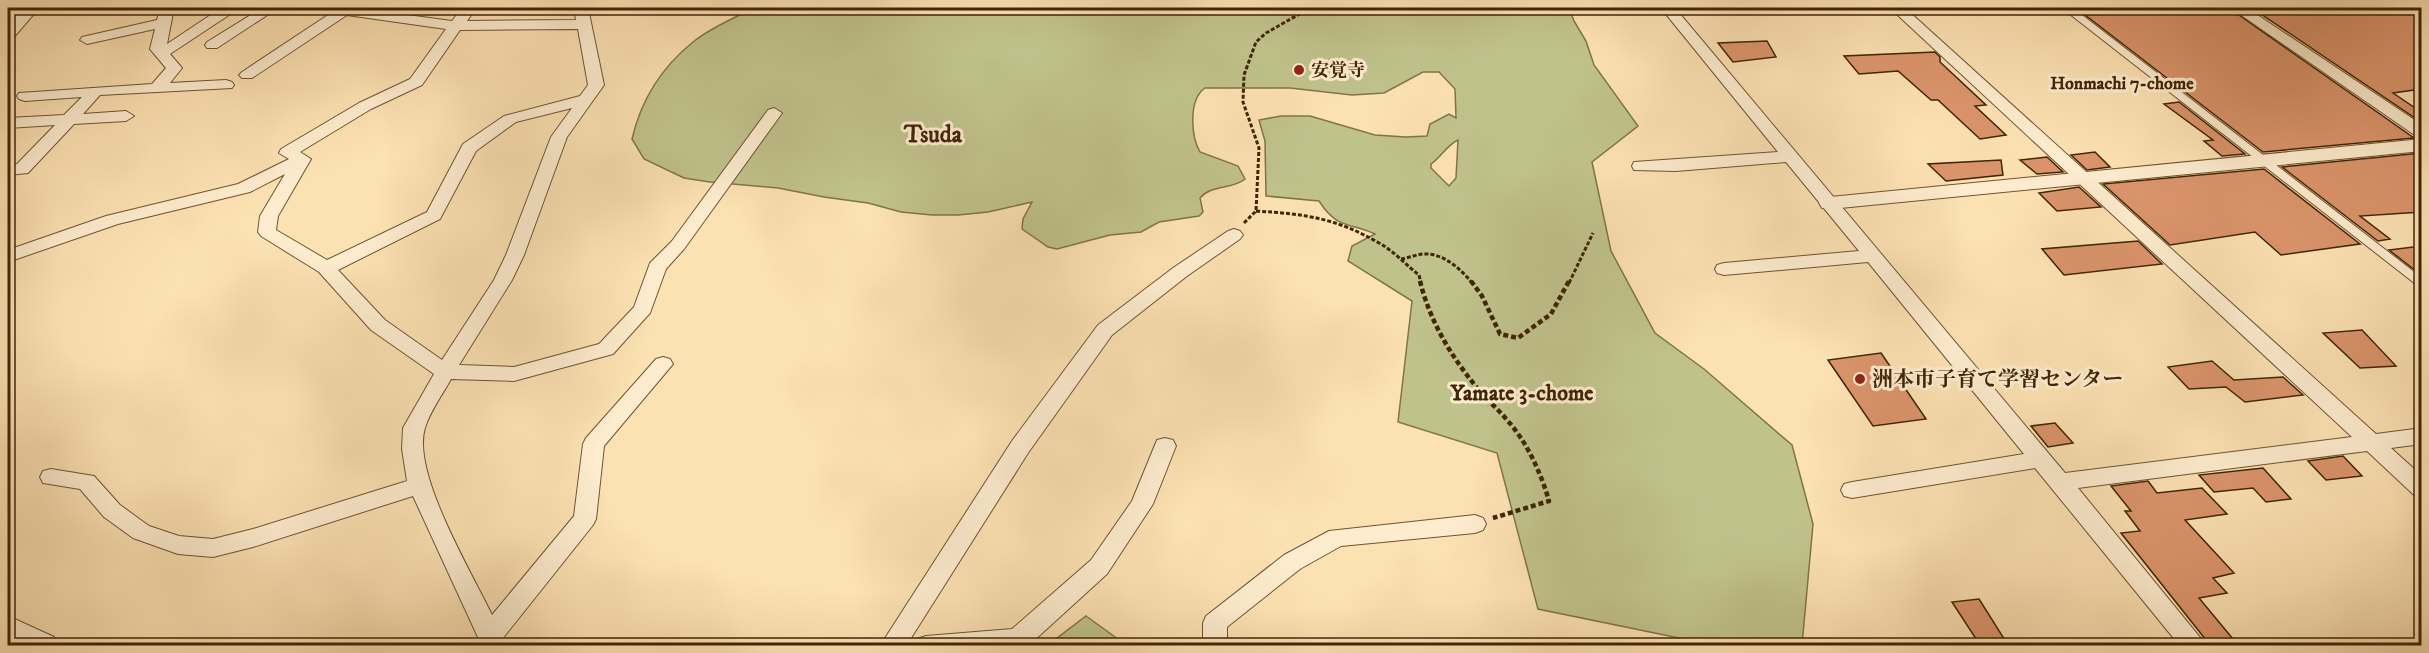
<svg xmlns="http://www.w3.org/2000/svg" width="2429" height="653" viewBox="0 0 2429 653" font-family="'IM FELL DW Pica','Noto Serif JP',serif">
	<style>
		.green { fill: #c0c28c; stroke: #807449; stroke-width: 1.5; fill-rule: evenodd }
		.building { fill: #db946b; stroke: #3f2506; stroke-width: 1.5 }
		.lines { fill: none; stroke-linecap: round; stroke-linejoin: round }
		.pedestrian-casing { stroke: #6e5431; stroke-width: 2 }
		.minor-casing { stroke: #6e5431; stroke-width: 2 }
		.tertiary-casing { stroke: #6e5431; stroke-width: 2 }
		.path-far1 { stroke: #3f2506; stroke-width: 3; stroke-dasharray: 4 2; stroke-linecap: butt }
		.path { stroke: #3f2506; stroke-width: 4.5; stroke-dasharray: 5 3; stroke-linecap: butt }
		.pedestrian { fill: #fdecce; fill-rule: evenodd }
		.minor { fill: #fdecce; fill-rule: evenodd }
		.tertiary { fill: #fdecce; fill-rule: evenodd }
		.poi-dot { fill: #8f2418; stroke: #fdecce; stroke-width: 2 }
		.labels { text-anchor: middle; stroke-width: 6; stroke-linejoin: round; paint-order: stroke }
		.far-poi-label { font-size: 18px; font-weight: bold; fill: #3f2506; stroke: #fdecce; text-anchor: start }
		.far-neighbourhood-label { font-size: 18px; font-weight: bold; fill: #3f2506; stroke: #fdecce }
		.poi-label { font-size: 21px; font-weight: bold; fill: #3f2506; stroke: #fdecce; text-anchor: start }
		.neighbourhood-label { font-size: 22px; font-weight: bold; fill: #3f2506; stroke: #fdecce }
		.quarter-label { font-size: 24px; font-weight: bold; fill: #3f2506; stroke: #fdecce }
	</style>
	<rect width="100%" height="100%" fill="#fce1b3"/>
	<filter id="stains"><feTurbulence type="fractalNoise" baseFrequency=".00333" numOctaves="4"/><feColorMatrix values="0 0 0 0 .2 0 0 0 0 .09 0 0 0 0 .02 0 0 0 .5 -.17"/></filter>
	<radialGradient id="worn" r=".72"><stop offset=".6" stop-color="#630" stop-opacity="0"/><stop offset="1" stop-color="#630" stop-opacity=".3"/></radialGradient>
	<path class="green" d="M754,8H1569L1574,21L1586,41L1594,65L1638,126L1592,162L1611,251L1655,333L1704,369L1792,445L1813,524L1802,645H1713L1538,609L1497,453L1398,422L1412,301L1348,261L1352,246L1375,234C1348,222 1337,229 1319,201L1266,196L1265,141L1259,120L1281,116H1310L1375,135L1406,137L1427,136L1430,124L1449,114L1456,118L1455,89L1439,72H1423L1384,93L1352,95L1290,88H1205C1188,100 1191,136 1200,152L1238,166L1245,179C1232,190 1212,184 1200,198L1203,212L1199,216L1159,222L1141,232L1110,235L1057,249L1048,247L1022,229L1023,219L1032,202L988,212L958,215H932L901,212L868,203L824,197L778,188L710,182L684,178L644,159L632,139C641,100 662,67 693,42C710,28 734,18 754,8ZM1458,140L1456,178L1449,186L1431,168V164C1441,157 1447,145 1458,140Z
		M1086,616L1126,645H1039L1057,638Z"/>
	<path class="building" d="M2076,8H2229L2414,138L2263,152Z
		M2281,8H2421V89L2393,93L2421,112V122L2255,10Z
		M1767,41L1776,57L1733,62L1718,43Z
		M1935,52L1940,57V62L1986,105L1975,106L2006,135L1980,139L1938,100H1931L1898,71L1859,74L1844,56Z
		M2179,102L2245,154L2222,156L2204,141L2213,140L2164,104Z
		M2095,152L2110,167L2087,170L2071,155Z
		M2421,153V212L2360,216L2390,239L2378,241L2282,167Z
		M2047,157L2063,172L2037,174L2020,160Z
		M2001,160L2003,175L1946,181L1928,164Z
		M2264,169L2360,244L2281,255L2255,232L2170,245L2103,184Z
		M2079,187L2101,207L2057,211L2039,193Z
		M2138,241L2162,264L2064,275L2042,249Z
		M2421,246V275L2389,250Z
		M2362,330L2396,366L2360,368L2323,333Z
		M1881,353L1926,419L1873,426L1828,360Z
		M2212,361L2234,380L2283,377L2303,395L2245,402L2226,387L2189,389L2168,367Z
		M2055,423L2073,443L2048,447L2031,426Z
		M2343,456L2362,476L2326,480L2308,461Z
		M2263,468L2291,499L2266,502L2253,488L2214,492L2199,475Z
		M2148,481L2157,493L2202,488L2227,514L2185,520L2234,573L2213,578L2227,593L2199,598L2238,645H2210L2121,533L2140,531L2125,511H2131L2111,486Z
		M1979,599L2008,645H1980L1952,602Z"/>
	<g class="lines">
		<g class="pedestrian-casing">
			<path id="pedestrian" d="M2062,8H2073L2422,278V289Z"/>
		</g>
		<g class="minor-casing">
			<path id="minor" d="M160,8H174L167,44L221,8H237L235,11L170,54L182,68L170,83L226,80L232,82L234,85L232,88L100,95L83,114L126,111L134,116L126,121L74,124L28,173L8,175V165L17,164L55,125L8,128V118L64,115L82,97L25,101L19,99L17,96L19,93L152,84L166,68L150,49L155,29L87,44L80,40L82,37L157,20Z
				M262,8H278L217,48H207L205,45L207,42Z
				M321,8H355L452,21L462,8H476L467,21L576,20L574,8H588L604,85L567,137L524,255L512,280L459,365L514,367L599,344L634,307L650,263L672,241L768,110L774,108L782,113L684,249L666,269L650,313L613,354L514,381L451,379C443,394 430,411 425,428C411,472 472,573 492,615L574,516L583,444L586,438L656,359L663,357L670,359L673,364L604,446L596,519L593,525L503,638L507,646H482L413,496L253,547L213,557L178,554L133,538L104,517L80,489L43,483L40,477L43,471L51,469L94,476L120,505L149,526L179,536L213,539L253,529L407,481L402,449L403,428L434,374L371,330L319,272L261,236L258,232L260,216L285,174L250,192L118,224L8,262V250L106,216L238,184L289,159L279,153L281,149L359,103L410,79L446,29L347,15L252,78H242L239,75L242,72L331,13L323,11ZM578,29L588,85L580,96L504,116L463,144L427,212L327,260L276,230L278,216L311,159L300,152L371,109L422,85L460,30ZM572,108L551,137L506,255L494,280L442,360L385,320L338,270L440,219L476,151L516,122Z
				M1661,8H1675L2065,473L2352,437L1890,8H1905L2376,434L2422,428V444L2391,448L2422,476V497L2414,495L2367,451L2078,488L2207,646H2180L2035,468L1852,498L1844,496L1841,490L1844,484L1852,482L2024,454L1868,262L1724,275L1717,273L1715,269L1717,265L1724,263L1859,251L1786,162L1676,171L1634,170L1632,166L1634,162L1778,152Z
				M2231,8H2247L2422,125V138L2416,136Z
				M1234,229L1240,231L1243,235L1240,239L1187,276L1112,335L1028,453L906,646H880L1012,441L1098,325L1173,268L1228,231Z
				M1165,438L1173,440L1176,446L1153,504L1107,574L1028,646H914L917,639L926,636L1012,629L1091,560L1132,501L1157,440Z
				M1475,515L1483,518L1486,524L1483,530L1475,533L1341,546L1300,569L1227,627V646H1203V623L1206,616L1284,555L1329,531Z"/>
		</g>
		<g class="tertiary-casing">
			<path id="tertiary" d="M21,8H39L14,37L8,38V22Z
				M2422,139V151L1830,209L1822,208L1819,203L1822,198L1830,197Z
				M8,616L54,637L58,646H13L8,643Z"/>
		</g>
		<path class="path-far1" d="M1256,211C1305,214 1336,218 1379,243C1394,251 1406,265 1419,275L1421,283
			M1244,223L1256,211L1259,148L1243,102L1244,75L1256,42L1266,33L1310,8
			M1401,259C1409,258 1417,254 1424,254C1443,253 1461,269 1472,283
			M1569,283L1593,233"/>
		<path class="path" d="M1420,281C1430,322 1452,358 1479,390C1487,400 1498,409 1507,420C1527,442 1541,473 1549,501L1493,518
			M1471,281L1482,296L1500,334L1518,338L1551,314L1569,281"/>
		<use href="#pedestrian" class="pedestrian"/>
		<use href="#minor" class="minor"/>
		<use href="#tertiary" class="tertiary"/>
	</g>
	<g class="poi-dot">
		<circle cx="1299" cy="70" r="6"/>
		<circle cx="1860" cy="379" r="6"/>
	</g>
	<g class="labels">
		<g class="far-poi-label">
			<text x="1311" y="76">安覚寺</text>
		</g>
		<g class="far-neighbourhood-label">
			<text x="2122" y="89">Honmachi 7-chome</text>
		</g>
		<g class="poi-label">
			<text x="1872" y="386">洲本市子育て学習センター</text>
		</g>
		<g class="neighbourhood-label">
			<text x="1522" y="400">Yamate 3-chome</text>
		</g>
		<g class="quarter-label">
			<text x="933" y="142">Tsuda</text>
		</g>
	</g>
	<rect width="2429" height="653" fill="none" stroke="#fce1b3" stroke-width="30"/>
	<rect x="9" y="9" width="2411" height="635" fill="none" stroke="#3f2506" stroke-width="3"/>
	<rect x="15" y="15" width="2399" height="623" fill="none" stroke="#3f2506" stroke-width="1.5"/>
	<rect width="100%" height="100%" filter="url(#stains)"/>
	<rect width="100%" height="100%" fill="url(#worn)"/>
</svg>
